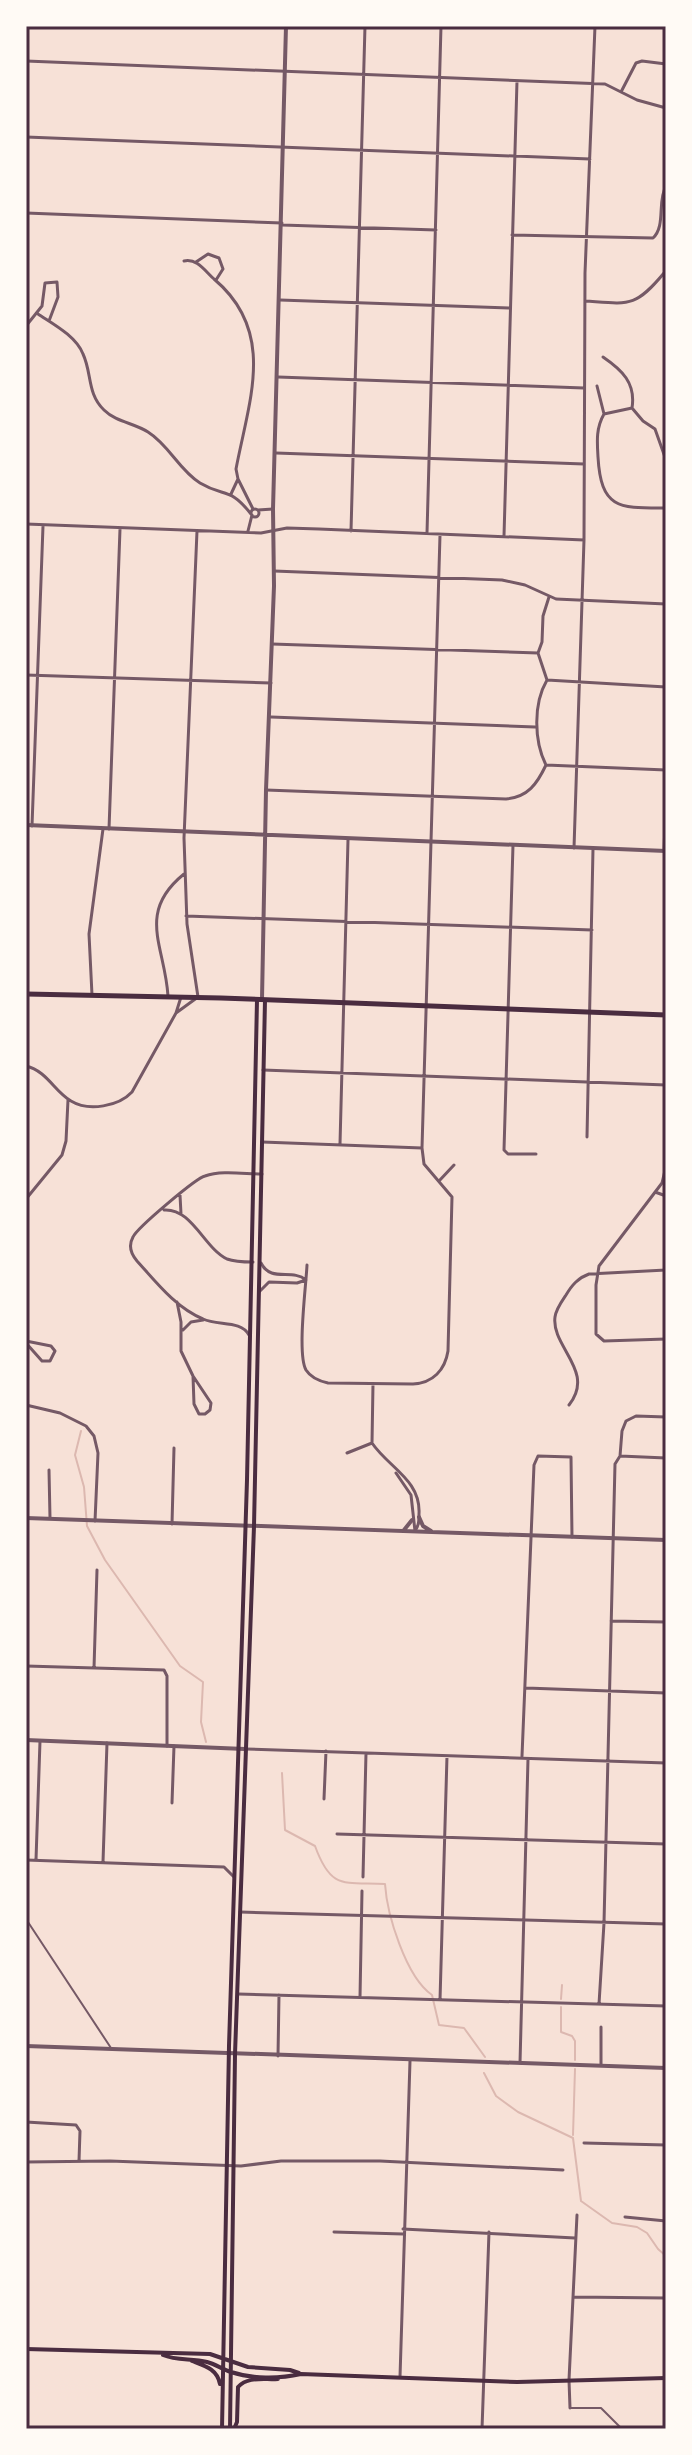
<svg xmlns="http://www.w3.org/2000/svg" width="692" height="2455" viewBox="0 0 692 2455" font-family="Karla,sans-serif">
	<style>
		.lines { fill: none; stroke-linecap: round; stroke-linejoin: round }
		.stream { stroke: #dcb8b0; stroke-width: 2 }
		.service { stroke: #755966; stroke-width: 2 }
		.minor { stroke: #755966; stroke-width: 3 }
		.tertiary { stroke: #755966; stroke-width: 4 }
		.secondary { stroke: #4a2c40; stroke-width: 4 }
		.primary { stroke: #4a2c40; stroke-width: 5 }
		.neatline { fill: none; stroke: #4a2c40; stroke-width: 3 }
	</style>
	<rect width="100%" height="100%" fill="#f7e1d7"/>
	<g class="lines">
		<path class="stream" d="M81,1431L75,1455L84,1487L87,1526L105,1560L180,1666L203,1682L201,1722L206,1742
			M282,1773L285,1830L315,1846C331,1890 343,1882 385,1884C387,1915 406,1977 432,1995L439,2025L464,2028L485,2057
			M561,1999L562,1985
			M561,2007V2032L572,2036L575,2041V2060
			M484,2073L496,2096L518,2112L573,2138L581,2201L612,2223L637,2227L647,2233L658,2249L666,2256
			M573,2135L575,2069"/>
		<path class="service" d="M26,1919L111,2048
			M570,2408H601L622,2429"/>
		<path class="minor" d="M26,61L605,84L637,100L666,108
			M621,92L636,63L642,61L666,64
			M26,137L590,159
			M26,213L282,223
			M282,225L436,230
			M512,235L653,238C666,226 657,201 666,186
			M184,261C197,258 205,271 214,279C277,332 249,400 236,469L238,479L253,509
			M196,262L208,254L219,258L223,269L216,280
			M280,300L509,308
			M585,301C629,304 635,308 664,273
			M38,314C53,324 76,336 83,354C92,373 87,394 104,410C116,422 134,423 148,432C169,445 179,470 200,483C225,498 229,486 251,514
			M26,326L42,306L45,283L57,282L58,297L49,321
			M603,357C622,370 636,383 632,408
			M278,377L584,388
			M597,386L604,414
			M276,453L584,464
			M666,460L655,429L643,421L632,408L604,414C596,428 597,441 598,457C601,510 620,508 666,508
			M231,494L238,479
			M251 513a4 4 0 1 1 8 0a4 4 0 1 1-8 0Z
			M258,510L273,509
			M26,524L261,533L287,528L319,529L584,540
			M248,531L252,515
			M351,531L365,26
			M427,533L441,26
			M504,536L517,81
			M274,571L502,580L525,585L556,599L666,604
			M272,644L538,653
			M26,675L271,683
			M547,680L666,687
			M271,717L535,727
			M546,765C534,741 533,704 547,680L538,653L542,642L543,616L549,597
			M266,790L506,799C528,797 537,784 546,765L666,770
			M32,826L43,526
			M109,829L120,529
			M513,845L504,1150L508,1154H536
			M574,848L584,540L585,273L595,26
			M664,851L666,796
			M186,916L592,930
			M92,995L89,934L103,829
			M168,996C165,946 136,913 184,874
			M176,1013L198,997L187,924L184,838L197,531
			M26,1066C47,1071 54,1091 71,1101C89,1112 119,1106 132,1092L176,1013L181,997
			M263,1070L666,1085
			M587,1137L593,849
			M262,1142L422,1148
			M340,1144L348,840
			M666,1166L662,1183L599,1266L596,1285V1334L604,1341L666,1339
			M439,1181L454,1165
			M655,1192L666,1196
			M180,1195L181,1214
			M26,1199L62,1155L66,1141L68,1100
			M164,1210C192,1208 204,1248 227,1259C235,1262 244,1262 253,1262
			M261,1263C271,1283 292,1268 306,1280
			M307,1265C306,1287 297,1354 306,1370C311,1378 319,1381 328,1383L413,1384C433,1383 445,1370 448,1351L452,1197L424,1164L422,1148L440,535
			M259,1292L269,1282L297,1283L306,1280
			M177,1302L181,1322V1351L193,1376L194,1404L199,1414H205L210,1410L211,1403L193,1376
			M183,1330L191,1322L203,1320
			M249,1335C241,1320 218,1326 203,1319C176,1308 156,1282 137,1261C131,1254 128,1246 133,1237C137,1228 196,1178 205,1176C221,1170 245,1174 262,1174
			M26,1341L51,1346L55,1351L50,1361H42L26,1343
			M373,1384L372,1443C389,1468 421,1480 419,1514C419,1521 419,1525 415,1531
			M26,1405L60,1413L86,1426L94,1436L98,1453L95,1521
			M569,1405C596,1371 551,1347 555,1317C556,1309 562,1301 566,1295C572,1285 578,1278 589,1274L666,1270
			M347,1453L372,1443
			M620,1456L666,1458
			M49,1470L50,1518
			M396,1473L411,1495L415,1531
			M172,1524L174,1448
			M611,1621L666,1622
			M26,1666L164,1670L167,1676V1746
			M94,1668L97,1570
			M526,1688L666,1693
			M246,1749L666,1763
			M522,1756L534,1465L538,1456L571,1457L572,1537
			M324,1799L326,1751
			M172,1803L174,1746
			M337,1834L666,1844
			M26,1860L224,1867L234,1877
			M36,1860L40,1741
			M103,1862L107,1743
			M363,1877L366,1753
			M240,1912L666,1924
			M238,1994L666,2006
			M360,1997L362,1891
			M440,2000L447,1756
			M599,2004L604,1923L615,1464L620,1456L622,1431L626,1421L636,1416L666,1417
			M278,2056L279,1995
			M520,2063L528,1759
			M601,2065V2027
			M26,2122L76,2125L80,2131L79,2161
			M584,2143L666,2145
			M26,2162L110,2161L241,2166L281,2161H380L563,2170
			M625,2217L666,2221
			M403,2229L575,2238
			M334,2232L403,2234
			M574,2297L666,2298
			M400,2377L410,2061
			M570,2408L569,2380L577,2215
			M482,2429L489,2232"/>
		<path class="tertiary" d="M26,825L666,851
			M262,999L266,790L274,586L273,509L286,26
			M419,1517L423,1526L431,1531
			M26,1518L666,1540
			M404,1530L412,1520
			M26,1740L245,1749
			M26,2046L666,2068"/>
		<path class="secondary" d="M26,2349L210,2354L248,2367L290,2370L299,2373
			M163,2355C177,2361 192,2358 207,2362C215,2364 222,2369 231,2372C252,2379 279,2379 301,2374L517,2382L666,2378
			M192,2361C205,2366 217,2369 220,2384
			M222,2429L229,2046L247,1480L257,1000
			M230,2429L235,2054L254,1526L265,1000
			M234,2429L237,2422L238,2387C248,2376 264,2380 278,2379"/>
		<path class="primary" d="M26,994L221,998L666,1015"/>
	</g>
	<rect width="692" height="2455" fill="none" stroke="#fffaf5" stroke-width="56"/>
	<rect x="28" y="28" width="636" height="2399" class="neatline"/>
</svg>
